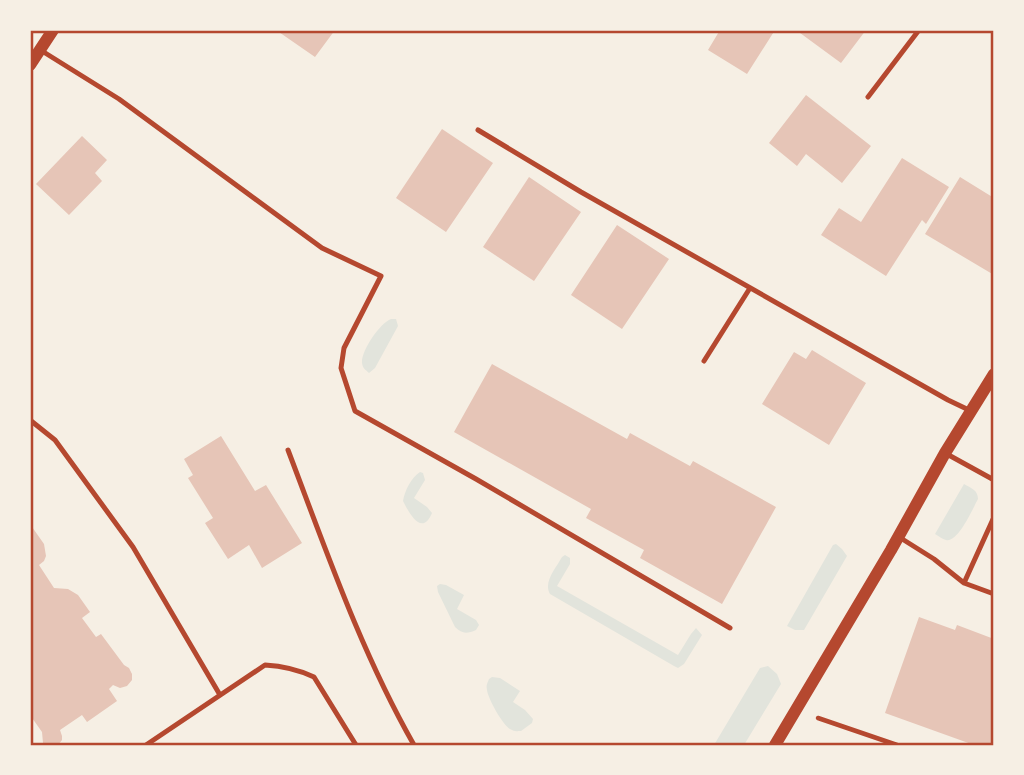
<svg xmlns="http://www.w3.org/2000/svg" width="1024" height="775" viewBox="0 0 1024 775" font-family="Roboto,sans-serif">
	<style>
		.green { fill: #e2e4dc }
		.building { fill: #e6c5b7 }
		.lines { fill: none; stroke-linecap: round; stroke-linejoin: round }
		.path { stroke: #b5482f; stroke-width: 4.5 }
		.service { stroke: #b5482f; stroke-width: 5 }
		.tertiary { stroke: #b5482f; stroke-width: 12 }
		.neatline { fill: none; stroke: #b5482f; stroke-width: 2.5 }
	</style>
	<rect width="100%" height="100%" fill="#f6efe4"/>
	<path class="green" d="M391,319H396L398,326L375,368L369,373C365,369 363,369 362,363C361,351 380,323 391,319Z
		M420,472L423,473L425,480L414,498L427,507L432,513C422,537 409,513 403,501C405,490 411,478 420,472Z
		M964,484C971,488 978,490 978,499C973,508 958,543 946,540C942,539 939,536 935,534Z
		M836,544L842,549L847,556L804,630H795L787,626L833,545Z
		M565,555L570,558V564L557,586L678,655L691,634L696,628L702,635L684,664L678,668L674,666L550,594C543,582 556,568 562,557Z
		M440,584L446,585L464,595L457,609L476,620L479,625L476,630C467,634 462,634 455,627L438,592L437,586Z
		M768,666L777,674L781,684L744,745H714L760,668Z
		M492,677L500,678L520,691L513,702L525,710L533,719L532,723L521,731C516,731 515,732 510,729C503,725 488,699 487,690C486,685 487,684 489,679Z"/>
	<path class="building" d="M276,30H335L315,57Z
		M720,30H775L747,74L708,50Z
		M796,30H866L841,63Z
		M806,95L871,146L842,183L806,154L797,166L769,143Z
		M442,129L493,163L446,232L396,198Z
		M82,136L107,160L95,173L102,181L69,215L36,184Z
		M902,158L949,187L926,224L922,220L886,276L821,235L839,208L861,222Z
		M529,177L581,212L534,281L483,247Z
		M960,177L994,198V275L925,234Z
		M617,225L669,259L622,329L571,295Z
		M812,350L866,383L829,445L762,404L794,352L806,359Z
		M492,364L627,439L630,433L690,466L693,461L776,507L722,604L640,558L644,550L586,518L591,509L454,432Z
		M221,436L255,491L266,485L302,543L262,568L249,545L228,559L205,523L213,518L188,478L193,475L184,459Z
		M30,524L44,544L46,556L44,561L39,565L54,588L68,589L78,595L90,612L82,618L96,637L101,634L124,665L129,668L132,674V680L127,686L120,688L113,685L109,689L117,701L87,722L82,715L60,730L62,736V740L58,745H46L43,743L42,732L30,715Z
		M919,617L955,630L957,625L994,639V745H974L885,713Z"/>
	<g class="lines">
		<path class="path" d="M818,718L897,745"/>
		<path class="service" d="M42,51L119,99L322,248L381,276L344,348L341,368L355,411L476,479L730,628
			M868,97L919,30
			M478,130L581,192L948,400L971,411
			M704,361L750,288
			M30,420L55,440L133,547L220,695
			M288,450C326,550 361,652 414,745
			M945,453L994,480
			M899,537L934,559L964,583L994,594
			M964,583L994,517
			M146,745L265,665C283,666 297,669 314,677L356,745"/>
		<path class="tertiary" d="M30,65L53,30
			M775,745L891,550L945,453L994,374"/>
	</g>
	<rect width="1024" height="775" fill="none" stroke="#f6efe4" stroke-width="63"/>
	<rect x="32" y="32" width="960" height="712" class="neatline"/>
</svg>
